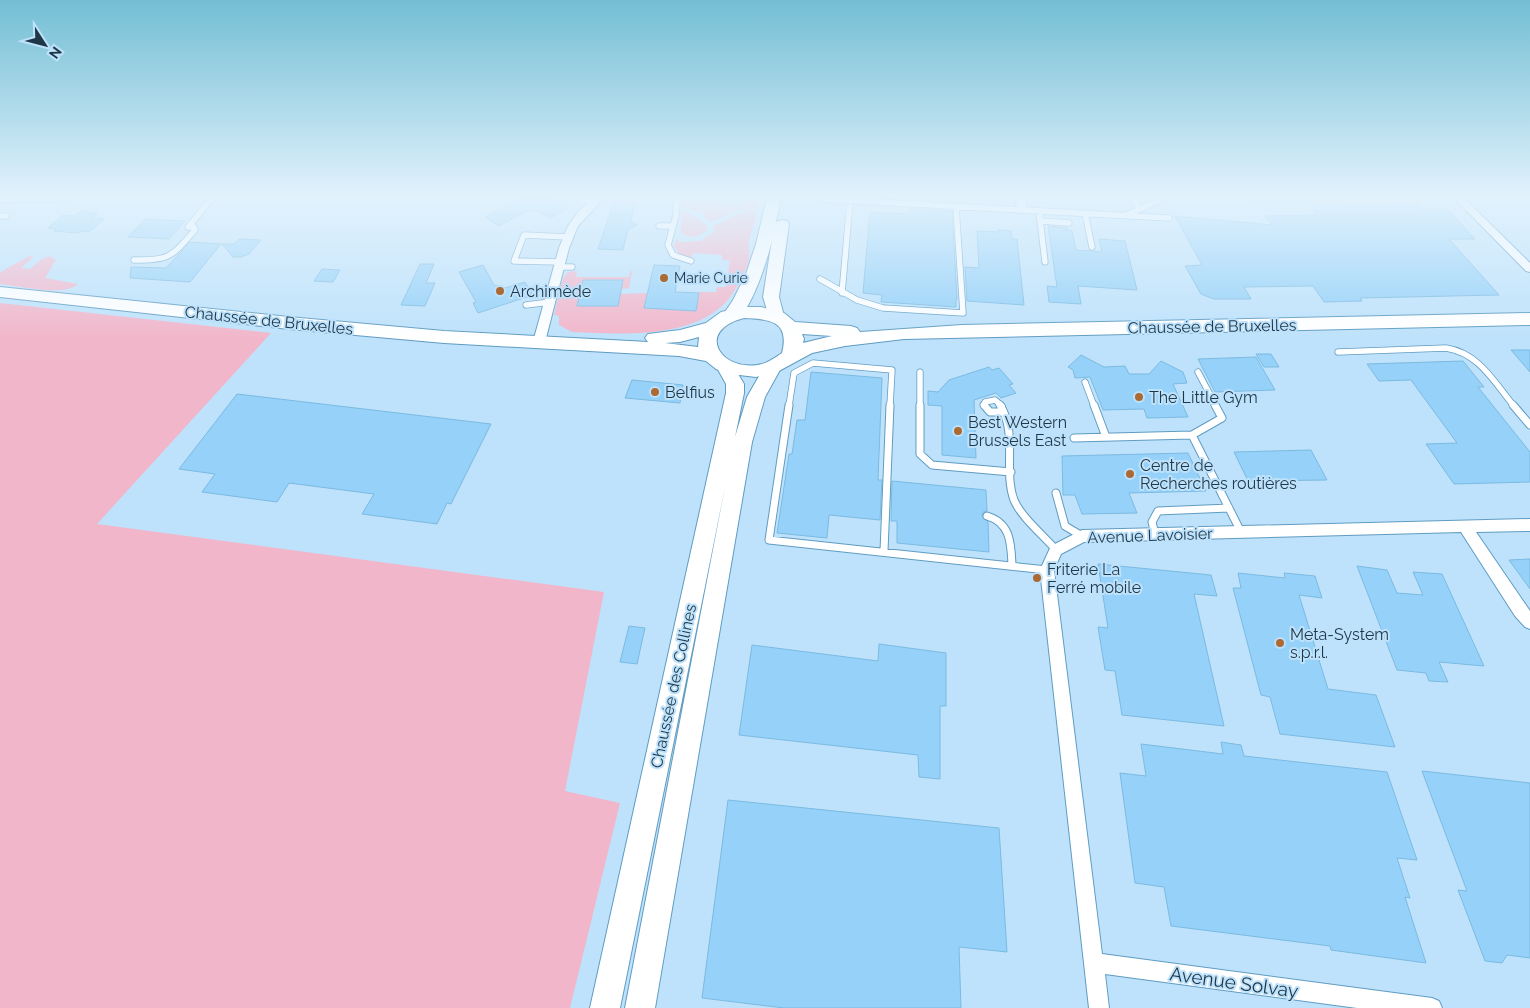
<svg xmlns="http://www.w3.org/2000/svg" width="1530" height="1008" viewBox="0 0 1530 1008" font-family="Raleway,sans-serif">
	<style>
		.green { fill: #f2b6ca }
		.building { fill: #95d1f8; stroke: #7cbae1 }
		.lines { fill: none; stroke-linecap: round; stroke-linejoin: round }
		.lane-far1-casing { stroke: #5f9cc2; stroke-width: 7 }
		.lane-casing { stroke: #5f9cc2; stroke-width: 9 }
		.street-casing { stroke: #5f9cc2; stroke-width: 2 }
		.secondary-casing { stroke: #5f9cc2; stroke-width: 2 }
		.primary-casing { stroke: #5f9cc2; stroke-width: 2 }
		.lane-far1 { stroke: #fff; stroke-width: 5.5 }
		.lane { stroke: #fff; stroke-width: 7 }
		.street { fill: #fff; fill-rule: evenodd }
		.secondary { fill: #fff; fill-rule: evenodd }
		.primary { fill: #fff; fill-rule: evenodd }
		.poi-dot { fill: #ab6934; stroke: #bee2fb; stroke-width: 2 }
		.labels { text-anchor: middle; stroke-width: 4; stroke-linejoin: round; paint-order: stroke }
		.far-poi-label { font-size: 14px; fill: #1d3747; stroke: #bee2fb; text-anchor: start }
		.poi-label { font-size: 16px; fill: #1d3747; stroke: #bee2fb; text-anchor: start }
		.street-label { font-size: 16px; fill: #1d3747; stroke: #bee2fb }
		.near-street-label { font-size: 19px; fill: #1d3747; stroke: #bee2fb }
	</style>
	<rect width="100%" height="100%" fill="#bee2fb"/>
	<path class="green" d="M683,198H691L690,202L710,203V200L720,201V204L743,205L744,198H759L757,208L738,211L711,222L705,218L704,214L683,207L681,200Z
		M681,210H685C692,217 702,219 708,228C703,237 688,240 681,232Z
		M747,210H755L757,212C755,222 751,232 749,242C748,250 751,255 748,264C742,277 734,296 722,306C685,339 618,334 572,332L559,325V316L554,315L563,278L568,272L577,271L576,277H629L630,271H632L629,288L621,289L623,281L578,306H618L620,294L647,293L644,308L696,311L699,292H716L717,287H726L730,260H722V255L693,253L691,258L679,254L674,247L676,239L679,240L678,242L701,241L714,232L713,226Z
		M29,256L33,257L21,268L30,269L43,258L50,256L56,260L45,278L78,284C63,297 20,286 0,284V273C10,265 19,263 29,256Z
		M0,303L271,333L97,524L604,592L565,791L620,803L570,1008H0Z"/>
	<path class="building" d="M524,198H549L567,209L550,218L538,211H527L499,226L485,217Z
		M614,201H636L631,220L637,225L628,229L623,250L598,249Z
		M1417,204L1422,210L1447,209L1475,239H1449L1499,295L1360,298L1362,301L1324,302L1313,286L1244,287L1251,299H1214L1201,294L1185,266L1202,265L1175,216L1272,225L1265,216L1317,215L1310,206Z
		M910,209L952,211L957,300H956V307L881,302L882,295L863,293L870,212L910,214Z
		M81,211L98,213L92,218L104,219L89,232L81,231L78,233L54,231L56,229L48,228L63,215L75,216Z
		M145,219L161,220L185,221L169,239L128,237Z
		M1048,226L1067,228V230L1072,231L1076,250L1102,252L1099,239L1125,241L1137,290L1078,286L1081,304L1049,302L1047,286L1057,287Z
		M998,230L1011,231L1012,239H1017L1024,305L967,301L965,267L979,268L977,231L998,232Z
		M239,239L260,240H261L249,254L241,257H233L222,244H234Z
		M190,242L221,244L190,282L130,278L131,267L166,268Z
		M420,264H434L426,283H435L425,306L401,305Z
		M483,265L494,285L505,288L525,282L533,295L478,313L473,303L476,302L459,272Z
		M654,265L680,266L675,292L699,293L696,311L644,308Z
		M322,269L338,270H340L333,282L314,281Z
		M583,280H623L618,306H577Z
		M1511,350H1530V372Z
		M1256,354H1271L1279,367H1264Z
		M1081,355L1104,367L1125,366L1129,374H1149L1161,361L1183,372L1187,383L1173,384L1188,417L1147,418L1144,409L1103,410L1090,377L1075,378L1073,370L1068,367Z
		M1256,357L1275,390L1215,392L1198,359Z
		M1463,361L1484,387H1478L1530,452V482L1454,484L1426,444L1457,443L1411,380L1379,381L1367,364Z
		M989,367L992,370L999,368L1013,384L1009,385L1016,393L1001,398L996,393L974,400L976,458L942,455V406L928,405V391L938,392L949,380Z
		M811,372L882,378L878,480H882L880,520L829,515L827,538L777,533L789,454H792L797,420H805Z
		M632,380L683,385L680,403L625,398Z
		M237,394L491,424L451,504L447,503L437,524L362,514L374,494L289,483L277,502L202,492L215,474L179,469Z
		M1311,450L1327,480L1248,481L1234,452Z
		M1188,453L1206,491L1129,493L1137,513L1082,514L1075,495H1063L1062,456Z
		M892,481L986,490L987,511L983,512L982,516L988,522L989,552L897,543V521H891Z
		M1530,559V589L1509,560Z
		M1098,564L1211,575L1217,596L1194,594L1224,726L1122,715L1115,671L1105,670L1098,627L1108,628Z
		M1357,566L1387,570L1397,593L1423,595L1413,572L1442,574L1484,666L1439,662L1448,682L1429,681L1426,673L1397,670Z
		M1238,573L1285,578L1284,573L1315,576L1322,598L1299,595L1328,689L1376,695L1395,747L1280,734L1270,697L1261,695L1233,588H1241Z
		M629,626L645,628L637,664L620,662Z
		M879,644L946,653V706H940V779L919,777L918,755L739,735L752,645L878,661Z
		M1221,742L1241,745L1244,756L1387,772L1417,860L1397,858L1410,898L1405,897L1426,963L1331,950L1330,946L1171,926L1164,887L1135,883L1120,773L1146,776L1141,744L1223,754Z
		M1422,771L1530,783V958L1507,955L1502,963L1485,961L1458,890L1467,891Z
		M728,800L999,828L1007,952L959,947L961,1008H784L702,998Z"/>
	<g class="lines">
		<g class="lane-far1-casing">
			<path id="lane-far1" d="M677,198L676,215L668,245L673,255L691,261
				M1134,198L1139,209
				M1256,198H1337
				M582,199L593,203
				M822,199L1169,218
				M1039,211L1045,262
				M1085,213L1092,247
				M1126,215L1165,198
				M0,216H6
				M1040,221L1069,223
				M659,226H673
				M134,260C170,261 172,256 195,230L194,227H188L212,198
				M560,262L514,261L524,235L568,237
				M559,267H572
				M820,279L857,300L883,308L963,313L956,207
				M842,293L850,201
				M526,305L550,302
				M1338,352L1446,348C1479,353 1494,382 1514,406
				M920,372V406
				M1198,372L1216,406
				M1085,382L1094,406
				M789,406L794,373L813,363L892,370L890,406
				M984,406L985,402L995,400L1002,406"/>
		</g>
		<g class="lane-casing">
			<path id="lane" d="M789,405L769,540L1047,570
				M920,405V454L932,465L1011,472
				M984,405L990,412H1000L1002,410
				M1000,405C1018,433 1003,470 1014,500C1021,517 1044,536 1056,550
				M1094,405L1106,437
				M1215,405L1222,418L1192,435L1241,532
				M1513,405L1530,425
				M1074,438L1192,435
				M1056,493L1065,526L1082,536
				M987,516C1011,523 1011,544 1012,565
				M1155,534L1152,522L1158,511L1229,508
				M884,551L890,405"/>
		</g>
		<g class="street-casing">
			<path id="street" d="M0,198H72L67,201L0,202Z
				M594,198H604L578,226L569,248L545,342L543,345H535L533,342L559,248L568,226L579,211Z
				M1015,198H1025L1027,210L1026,212H1018Z
				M1454,198H1464L1530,263V272L1526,271Z
				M1530,519V531L1476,532L1530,611V629L1525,627L1515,616L1461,532L1084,542L1061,554L1054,570L1102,954L1432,998L1439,1001L1442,1008H1357L1105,974L1109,1008H1089L1040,570L1051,546L1082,530Z"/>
		</g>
		<g class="secondary-casing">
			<path id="secondary" d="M767,198H781L776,222L782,220L787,221L789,224L779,297L784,316L782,320L776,321L770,320L763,297L772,240C768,258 752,309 737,319C733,321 729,320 725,319L723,315L733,300L746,274L756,244Z
				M725,360L731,362L744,384V393L735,437L747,397L766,364L772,362L778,364L781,368L765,397L752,442L655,1008H625L725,487L620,1008H590L726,393V384L716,366L719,362Z"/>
		</g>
		<g class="primary-casing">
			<path id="primary" d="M0,287L289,317L444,331L648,342L645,338L648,334L680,330L706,323L721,312L744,307H761L784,313L795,322L851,326L857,328L860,332L962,325L1530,313V325L904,339L845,346L812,353L777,372L756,377L731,374L716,369L706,361L679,356L444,343L289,329L0,297ZM744,318C770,319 790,321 782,353C776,357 769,362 762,364C722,374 693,331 744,318ZM802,334L832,336L803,343L804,339ZM699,337L698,347L665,343L680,342Z"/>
		</g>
		<use href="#lane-far1" class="lane-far1"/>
		<use href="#lane" class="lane"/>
		<use href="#street" class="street"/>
		<use href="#secondary" class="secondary"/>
		<use href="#primary" class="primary"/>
	</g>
	<linearGradient id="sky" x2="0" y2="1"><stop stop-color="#73bed4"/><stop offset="0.58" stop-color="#e2f2fd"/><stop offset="1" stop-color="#e2f2fd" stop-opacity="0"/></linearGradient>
	<rect width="1530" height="339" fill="url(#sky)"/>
	<g class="poi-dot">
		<circle cx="664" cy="278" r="5"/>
		<circle cx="500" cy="291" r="5"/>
		<circle cx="655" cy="392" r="5"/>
		<circle cx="1139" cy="397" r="5"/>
		<circle cx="958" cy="431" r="5"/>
		<circle cx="1130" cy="474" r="5"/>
		<circle cx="1037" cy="578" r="5"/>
		<circle cx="1280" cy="643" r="5"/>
	</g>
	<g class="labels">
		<g class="far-poi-label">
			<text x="674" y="283">Marie Curie</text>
		</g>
		<g class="poi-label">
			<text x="510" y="297">Archimède</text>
			<text x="665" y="398">Belfius</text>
			<text x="1149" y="403">The Little Gym</text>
			<text x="968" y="428">Best Western<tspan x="968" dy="18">Brussels East</tspan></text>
			<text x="1140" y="471">Centre de<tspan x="1140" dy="18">Recherches routières</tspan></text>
			<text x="1047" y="575">Friterie La<tspan x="1047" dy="18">Ferré mobile</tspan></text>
			<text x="1290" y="640">Meta-System<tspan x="1290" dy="18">s.p.r.l.</tspan></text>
		</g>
		<g class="street-label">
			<text transform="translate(269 320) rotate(6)" y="6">Chaussée de Bruxelles</text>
			<text transform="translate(1212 326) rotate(-1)" y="6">Chaussée de Bruxelles</text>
			<text transform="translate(1150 535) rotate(-2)" y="6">Avenue Lavoisier</text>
			<text transform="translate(673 686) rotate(-78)" y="6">Chaussée des Collines</text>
		</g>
		<g class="near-street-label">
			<text transform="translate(1234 982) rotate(8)" y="7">Avenue Solvay</text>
		</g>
	</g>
	<g transform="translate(45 45) rotate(126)" stroke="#bee2fb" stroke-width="4" paint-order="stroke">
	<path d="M0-4L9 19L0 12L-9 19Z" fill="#1d3747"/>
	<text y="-8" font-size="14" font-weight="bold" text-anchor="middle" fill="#1d3747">N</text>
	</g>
</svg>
